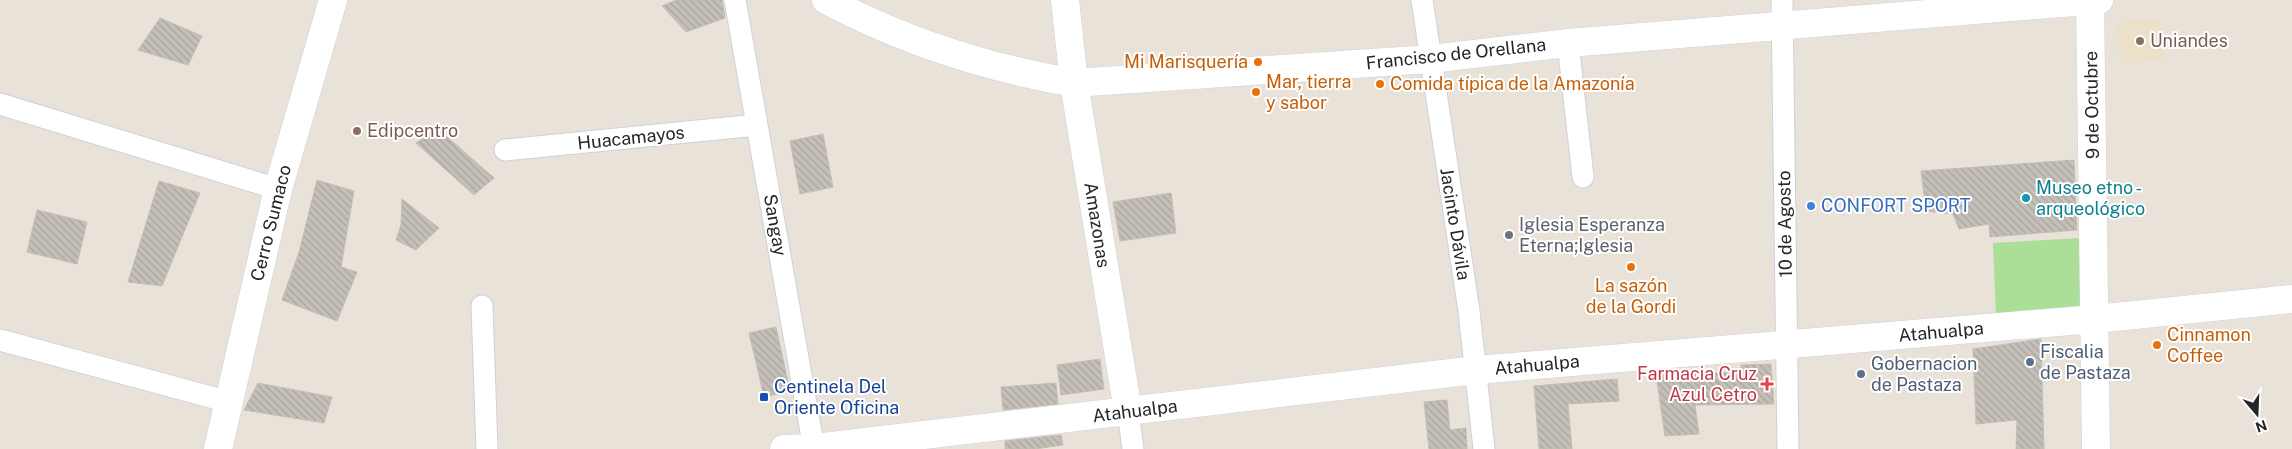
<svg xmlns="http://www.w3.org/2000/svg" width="2292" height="449" viewBox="0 0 2292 449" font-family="'Public Sans',sans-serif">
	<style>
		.education { fill: #eae1c8 }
		.park { fill: #abde96 }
		.building { fill: url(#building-back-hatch); stroke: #c4beb2 }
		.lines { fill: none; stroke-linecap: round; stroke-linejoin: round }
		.street-casing { stroke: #ced0df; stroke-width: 23 }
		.secondary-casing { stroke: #ced0df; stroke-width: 29 }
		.street { stroke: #fff; stroke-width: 21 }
		.secondary { stroke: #fff; stroke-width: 28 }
		.education-dot { fill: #8d6e63; stroke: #fff; stroke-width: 2 }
		.food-dot { fill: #e8710a; stroke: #fff; stroke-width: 2 }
		.culture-dot { fill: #0f9aa8; stroke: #fff; stroke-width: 2 }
		.shop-dot { fill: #3f7fe0; stroke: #fff; stroke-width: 2 }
		.worship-dot { fill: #6b7280; stroke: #fff; stroke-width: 2 }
		.service-dot { fill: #5c6f8a; stroke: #fff; stroke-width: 2 }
		.health-dot { fill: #e0444e; stroke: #fff; stroke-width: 2 }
		.transit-dot { fill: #1a4fb4; stroke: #fff; stroke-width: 2 }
		.labels { text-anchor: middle; stroke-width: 4; stroke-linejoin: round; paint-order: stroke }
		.education-label { font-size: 18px; fill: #785e54; stroke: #fff; text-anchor: start }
		.street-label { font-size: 18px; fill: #262626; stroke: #fff }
		.food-label { font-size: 18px; fill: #c56008; stroke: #fff; text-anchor: start }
		.culture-label { font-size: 18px; fill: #0d838f; stroke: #fff; text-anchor: start }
		.shop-label { font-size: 18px; fill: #366cbe; stroke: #fff; text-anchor: start }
		.worship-label { font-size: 18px; fill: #5b616d; stroke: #fff; text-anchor: start }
		.service-label { font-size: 18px; fill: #4e5e75; stroke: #fff; text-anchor: start }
		.health-label { font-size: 18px; fill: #be3a42; stroke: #fff; text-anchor: end }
		.transit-label { font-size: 18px; fill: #164399; stroke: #fff; text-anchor: start }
	</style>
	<defs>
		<pattern id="building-back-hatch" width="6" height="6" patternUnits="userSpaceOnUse" patternTransform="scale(1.25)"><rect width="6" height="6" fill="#c4bfb8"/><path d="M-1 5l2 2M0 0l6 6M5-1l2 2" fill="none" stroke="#a8a49e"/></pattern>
	</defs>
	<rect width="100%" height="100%" fill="#e9e2d8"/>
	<path class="education" d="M2160,19L2163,60L2120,63L2117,22Z"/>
	<path class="park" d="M2083,238L2086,313L1996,318L1993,243Z"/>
	<path class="building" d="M676,0H722L725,18L686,32L662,6Z
		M160,18L202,36L188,65L138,50Z
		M437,128L494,178L474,195L416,143Z
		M823,134L833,187L800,194L790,141Z
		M2074,160L2077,230L1990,237L1989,224L1959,229L1953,214L1926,211L1921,171Z
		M317,180L354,191L341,267L357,272L337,321L282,300L299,252Z
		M159,181L200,193L162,286L128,282Z
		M1171,193L1176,233L1120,241L1113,202Z
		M402,199L439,228L416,250L396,240L401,225Z
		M37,210L87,222L77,264L27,252Z
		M776,327L790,391L764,397L749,333Z
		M2041,339L2044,449H2016L2017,420L1976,424L1973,349Z
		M1100,359L1104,389L1061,395L1057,365Z
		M1771,364L1774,404L1695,405L1699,434L1665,436L1656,375L1741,372V365Z
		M1617,379L1619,401L1568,404L1572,449H1539L1534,386Z
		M258,383L332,397L324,423L244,410Z
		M1056,383L1058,404L1003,410L1001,387Z
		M1447,400L1450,430L1466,428L1467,449H1429L1424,402Z
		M1061,435L1063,445L1035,449H1005V441Z"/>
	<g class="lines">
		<g class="street-casing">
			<path id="street" d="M735,0L814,449
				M1422,0L1469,311L1484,449
				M1782,0L1788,449
				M1568,43L1583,177
				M0,104L278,189
				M505,150L757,125
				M482,306L487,449
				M0,340L229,402
				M1128,411L1133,449"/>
		</g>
		<g class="secondary-casing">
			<path id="secondary" d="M826,0C903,41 988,68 1074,83L1430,59L1568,43L2099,0
				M1065,0L1074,83L1128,411
				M2090,0L2096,449
				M218,449L278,189L333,0
				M784,449L814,448L1476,370L2095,319L2292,299"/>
		</g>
		<use href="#street" class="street"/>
		<use href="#secondary" class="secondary"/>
	</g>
	<g class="education-dot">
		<circle cx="2140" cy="41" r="5"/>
		<circle cx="357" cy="131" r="5"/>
	</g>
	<g class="food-dot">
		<circle cx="1258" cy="62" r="5"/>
		<circle cx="1380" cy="84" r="5"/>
		<circle cx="1256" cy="92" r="5"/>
		<circle cx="1631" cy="267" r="5"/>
		<circle cx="2157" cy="345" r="5"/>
	</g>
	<circle class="culture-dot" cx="2026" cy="198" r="5"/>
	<circle class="shop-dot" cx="1811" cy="206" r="5"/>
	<circle class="worship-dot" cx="1509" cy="235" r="5"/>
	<g class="service-dot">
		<circle cx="2030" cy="362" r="5"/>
		<circle cx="1861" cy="374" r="5"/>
	</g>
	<path class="health-dot" d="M1764.5 376.5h5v5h5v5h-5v5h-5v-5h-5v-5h5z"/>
	<rect class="transit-dot" x="759" y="392" width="10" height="10" rx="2.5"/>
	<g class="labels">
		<g class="education-label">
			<text x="2150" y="47">Uniandes</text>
			<text x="367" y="137">Edipcentro</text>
		</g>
		<g class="street-label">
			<text transform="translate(1456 54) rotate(-6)" y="6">Francisco de Orellana</text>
			<text transform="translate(2092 105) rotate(-91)" y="6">9 de Octubre</text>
			<text transform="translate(631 138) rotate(-6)" y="6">Huacamayos</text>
			<text transform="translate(271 223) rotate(-76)" y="6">Cerro Sumaco</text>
			<text transform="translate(1455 224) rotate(81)" y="6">Jacinto Dávila</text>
			<text transform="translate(1785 224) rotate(-91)" y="6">10 de Agosto</text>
			<text transform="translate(775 225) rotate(80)" y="6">Sangay</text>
			<text transform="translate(1097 225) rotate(81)" y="6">Amazonas</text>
			<text transform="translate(1941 332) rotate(-5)" y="6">Atahualpa</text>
			<text transform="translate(1537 365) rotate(-5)" y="6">Atahualpa</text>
			<text transform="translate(1135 411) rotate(-7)" y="6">Atahualpa</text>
		</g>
		<g class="food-label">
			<text x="1248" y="68" text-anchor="end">Mi Marisquería</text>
			<text x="1266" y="88">Mar, tierra<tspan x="1266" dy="21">y sabor</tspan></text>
			<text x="1390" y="90">Comida típica de la Amazonía</text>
			<text x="1631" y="292" text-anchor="middle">La sazón<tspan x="1631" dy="21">de la Gordi</tspan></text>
			<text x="2167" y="341">Cinnamon<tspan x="2167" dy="21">Coffee</tspan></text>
		</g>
		<g class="culture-label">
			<text x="2036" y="194">Museo etno -<tspan x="2036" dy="21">arqueológico</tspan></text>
		</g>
		<g class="shop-label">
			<text x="1821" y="212">CONFORT SPORT</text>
		</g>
		<g class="worship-label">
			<text x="1519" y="231">Iglesia Esperanza<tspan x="1519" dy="21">Eterna;Iglesia</tspan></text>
		</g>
		<g class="service-label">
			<text x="2040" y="358">Fiscalia<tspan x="2040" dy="21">de Pastaza</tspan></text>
			<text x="1871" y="370">Gobernacion<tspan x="1871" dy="21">de Pastaza</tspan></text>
		</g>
		<g class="health-label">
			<text x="1757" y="380">Farmacia Cruz<tspan x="1757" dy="21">Azul Cetro</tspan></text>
		</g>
		<g class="transit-label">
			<text x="774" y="393">Centinela Del<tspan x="774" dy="21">Oriente Oficina</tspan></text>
		</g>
	</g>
	<g transform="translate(2257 414) rotate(161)" stroke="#ffffff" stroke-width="4" paint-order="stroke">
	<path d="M0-4L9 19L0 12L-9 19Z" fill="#262626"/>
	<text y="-8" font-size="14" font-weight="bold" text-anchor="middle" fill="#262626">N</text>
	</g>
</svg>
